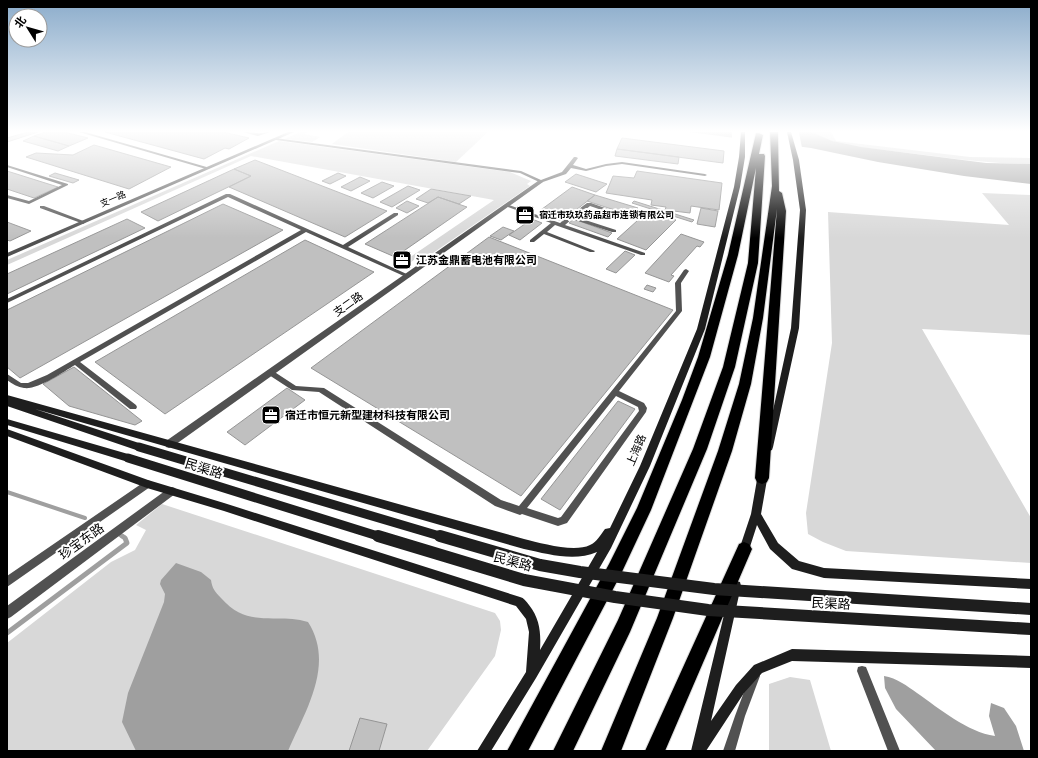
<svg xmlns="http://www.w3.org/2000/svg" width="1038" height="758" viewBox="0 0 1038 758" font-family="'PT Sans Narrow','Noto Sans SC',sans-serif">
	<style>
		.green { fill: #d8d8d8 }
		.water { fill: #9f9f9f }
		.pier { fill: #fff }
		.lines { fill: none; stroke-linecap: round; stroke-linejoin: round }
		.stream-far1 { stroke: #9f9f9f; stroke-width: 4 }
		.stream { stroke: #9f9f9f; stroke-width: 5 }
		.building { fill: #c0c0c0; stroke: #959595 }
		.highway-casing { stroke: #dbdbdb; stroke-width: 2 }
		.lane { fill: #515151; fill-rule: evenodd }
		.street { fill: #515151; fill-rule: evenodd }
		.secondary { fill: #1e1e1e; fill-rule: evenodd }
		.highway { fill: #000; fill-rule: evenodd }
		.secondary-bridge-far1 { stroke: #1e1e1e; stroke-width: 9 }
		.secondary-bridge { stroke: #1e1e1e; stroke-width: 12 }
		.labels { text-anchor: middle; stroke-width: 4; stroke-linejoin: round; paint-order: stroke }
		.far-street-label { font-size: 9px; fill: #000; stroke: #fff }
		.far-poi-label { font-size: 9px; font-weight: bold; fill: #000; stroke: #fff; text-anchor: start }
		.poi-label { font-size: 11px; font-weight: bold; fill: #000; stroke: #fff; text-anchor: start }
		.street-label { font-size: 11px; fill: #000; stroke: #fff }
		.near-street-label { font-size: 13px; fill: #000; stroke: #fff }
	</style>
	<rect width="100%" height="100%" fill="#fff"/>
	<path class="green" d="M300,132H308L304,134L320,137L312,142L285,139Z
		M348,132H488L456,162L332,144Z
		M812,132H831L836,141L970,157L1031,158V164C987,164 944,157 900,152C871,148 837,148 812,132Z
		M279,141L510,172L531,181L527,184L530,186L423,260L415,259L410,263L403,262L494,200L251,156L7,265V260Z
		M982,193L1031,195V335L922,329L1031,518V563L846,551L823,542L808,534L806,513L832,343L828,212L1009,225Z
		M162,504L495,613L500,621L501,630L495,656L427,751H7V643L111,562L135,550L146,530L136,525Z
		M790,677L810,680L831,751H769V684Z"/>
	<path class="water" d="M689,132H812L832,141L861,147L986,163L1031,164V184L964,176L878,162L811,148Z
		M176,563L201,572L211,580C212,588 215,592 221,598C249,630 276,612 308,622C335,664 306,710 288,751H136L122,722L128,693L164,602L165,594L160,584L161,580Z
		M884,676C897,678 907,686 917,693C940,709 967,732 995,736L989,716L991,703L1004,708L1016,726L1024,751H936L896,709L885,688Z"/>
	<path class="pier" d="M732,132H799L802,148L732,139Z"/>
	<g class="lines">
		<path class="stream-far1" d="M7,492L85,518
			M120,535L124,537"/>
		<path class="stream" d="M7,633L127,543L125,538L122,536"/>
	</g>
	<path class="building" d="M28,132H38L7,142V138Z
		M45,132H64L88,138L69,146L34,136Z
		M105,132H223L249,138L229,149L225,148L204,159Z
		M34,136L69,146L58,151L23,141Z
		M622,138L724,151L723,163L617,149Z
		M94,145L171,167L129,189L26,157L36,153L73,155Z
		M617,149L679,157L678,164L615,156Z
		M255,160L387,211L345,237L229,187L251,176L234,169Z
		M234,169L251,176L158,221L141,212Z
		M7,171L58,187L34,198L7,189Z
		M637,171L722,183L719,210L691,206L690,213L665,210L666,207L651,205L652,200L606,193L613,176L634,178Z
		M55,173L79,180L73,183L49,176Z
		M338,173L346,176L330,184L322,181Z
		M576,174L607,184L596,192L565,182Z
		M360,177L370,181L351,191L341,187Z
		M382,182L394,186L373,198L361,193Z
		M408,186L420,190L392,207L380,202Z
		M572,187L595,195L562,221L538,212Z
		M431,189L471,196L459,204L438,197L428,203L416,199Z
		M595,195L638,208L630,215L587,201Z
		M438,197L467,207L395,257L365,244Z
		M407,201L419,206L407,213L396,208Z
		M634,201L694,220L692,222L632,203Z
		M223,204L283,230L20,378L7,367V310Z
		M701,208L718,211L715,227L697,224Z
		M648,211L676,220L646,250L617,239Z
		M127,219L145,228L7,294V274Z
		M532,219L542,223L520,240L509,235Z
		M574,219L612,233L608,237L569,223Z
		M7,222L31,231L10,241L7,240Z
		M503,227L514,231L501,240L490,236Z
		M681,234L704,242L700,247L697,246L671,275L674,276L669,282L645,273Z
		M489,237L673,310L521,496L311,368Z
		M305,240L374,272L165,414L95,362Z
		M625,251L635,255L616,273L606,269Z
		M647,285L656,288L653,292L644,289Z
		M74,367L142,421L135,425L69,406L43,384Z
		M287,388L305,400L245,445L227,432Z
		M618,401L635,409L560,510L541,499Z
		M360,718L387,724L379,751H349Z"/>
	<g class="lines">
		<g class="highway-casing">
			<path id="highway" d="M770,132H778L779,191L782,193L786,211L769,478L767,482L762,484L757,482L755,478L777,209L763,318L751,384L732,451L673,618L621,751H601L657,618L718,451L739,384L753,318L772,186Z
				M756,133H759L763,135L759,154H764L765,156L758,263L735,367L707,449L630,632L573,751H553L618,620L693,449L723,367L748,263L756,168L738,255L710,357L651,510L621,574L528,751H507L609,564L637,508L682,400L698,357L728,255Z
				M744,542L749,544L752,549L665,751H645L739,544Z"/>
		</g>
		<path class="lane" d="M79,132H85L210,168L206,169Z
			M243,132C248,132 252,133 257,133C261,134 266,132 270,132L258,136Z
			M275,138L521,171L541,180L562,172L574,157H576L578,158L573,165L586,169L606,164L622,162L705,174L707,175L705,176L622,164L606,166L586,171L571,168L566,174L540,183L537,181L520,173L276,140L274,139Z
			M7,165L68,184V185L29,204L7,198V195L29,201L62,185L7,167Z
			M226,194H230L343,245L394,213H398V215L348,247L411,276L408,278L406,277L306,232L80,362L136,405L137,407L136,409H130L75,365C63,372 38,390 24,388C18,387 12,384 7,380V374L21,383H28L47,375L301,230L228,197L7,303V299Z
			M587,203H591L633,218L628,219L590,206L576,217L616,230V232H612L572,219L565,225L645,253V255H641L555,225L547,232L595,251L594,252H590L544,234L534,242H530V240L551,223L505,206L509,205L560,223Z
			M40,206H44L86,222L83,224L81,223L40,208Z
			M686,269L689,271L681,283L682,311L619,391L644,403L647,408L646,412L567,523L558,526L522,514L520,515L495,506L319,392L292,390L269,375L268,373L269,371H273L296,386L324,388L501,500L519,506L676,311L675,283L684,270ZM616,396L638,407L639,411L561,517L558,518L527,508Z
			M862,666L866,667L900,751H888L857,671L858,667Z
			M755,671L759,672L760,676L745,716L735,751H723L735,716L750,676L751,672Z"/>
		<path class="street" d="M288,132H294L7,257V253Z
			M538,181L543,182L172,447L169,448L166,447L165,444L166,441Z
			M147,480L150,481L152,484L150,487L7,587V576Z
			M172,487L175,488L177,491L175,494L11,617L7,619V606L169,488Z"/>
		<path class="secondary" d="M741,132H745V157L740,187L705,329L650,466L611,548L536,678L491,751H477L526,672L529,632L526,619L516,606L224,511L147,488L7,436V429L148,480L224,503L520,597C524,598 526,601 529,605C540,619 541,633 540,650L597,552C574,562 548,554 524,549L35,409L142,444L143,447L142,450L139,451L7,406V395L524,539C541,543 574,553 590,545C597,542 601,534 605,529L610,528L640,466L697,329L734,187L739,157Z
			M787,132H791L799,160L806,210L799,328L773,447L772,450L769,451L766,450L765,447L791,328L800,210L793,160Z
			M7,419L128,454L131,455L133,458L131,461L128,462L7,425Z
			M763,470L766,471L768,474L761,514L778,543L799,561L824,568L1031,579V589L824,578L792,569L770,549L757,525L747,556L743,558L739,556L738,553L751,514L758,474L760,471Z
			M736,581L740,582L741,586L711,721L736,685L754,665L792,649L1031,656V668L792,661L762,673L744,693L706,751H691L731,586L732,582Z"/>
		<use href="#highway" class="highway"/>
		<path class="secondary-bridge-far1" d="M139,447L443,537
			M128,458L381,537"/>
		<path class="secondary-bridge" d="M378,536L524,580L615,597L708,610L1031,629
			M440,536L540,565L580,572L714,589L1031,609"/>
	</g>
	<linearGradient id="sky" x2="0" y2="1"><stop stop-color="#8baccb"/><stop offset="0.55" stop-color="#fff"/><stop offset="1" stop-color="#fff" stop-opacity="0"/></linearGradient>
	<rect width="1038" height="238" fill="url(#sky)"/>
	<defs>
		<g id="office-square" transform="scale(1)"><rect x="-9" y="-9" width="18" height="18" rx="4" fill="#000" stroke="#fff"/><path d="M-6-3h4V-5.5h4V-3h4V5H-6ZM-1-4.5V-3h2v-1.5ZM-6 0V1H6V0Z" fill="#fff"/></g>
	</defs>
	<g fill-rule="evenodd">
		<use href="#office-square" x="525" y="215"/>
		<use href="#office-square" x="402" y="260"/>
		<use href="#office-square" x="271" y="415"/>
	</g>
	<g class="labels">
		<g class="far-street-label">
			<text transform="translate(113 199) rotate(-23)" y="3">支一路</text>
		</g>
		<g class="far-poi-label">
			<text x="539" y="218">宿迁市玖玖药品超市连锁有限公司</text>
		</g>
		<g class="poi-label">
			<text x="416" y="264">江苏金鼎蓄电池有限公司</text>
			<text x="285" y="419">宿迁市恒元新型建材科技有限公司</text>
		</g>
		<g class="street-label">
			<text transform="translate(348 304) rotate(-35)" y="4">支二路</text>
			<text transform="translate(636 450) rotate(-67)" y="4">上海路</text>
		</g>
		<g class="near-street-label">
			<text transform="translate(204 468) rotate(17)" y="5">民渠路</text>
			<text transform="translate(81 541) rotate(-36)" y="5">珍宝东路</text>
			<text transform="translate(513 561) rotate(15)" y="5">民渠路</text>
			<text transform="translate(831 603) rotate(3)" y="5">民渠路</text>
		</g>
	</g>
	<rect width="1038" height="758" fill="none" stroke="#000000" stroke-width="16"/>
	<g transform="translate(28 28) rotate(307)"><circle r="19" fill="#ffffff" stroke="#999999"/>
	<path d="M0-3L7 15L0 10L-7 15Z" fill="#000000"/>
	<text y="-6" font-size="11" font-weight="bold" text-anchor="middle" fill="#000000">北</text>
	</g>
</svg>
